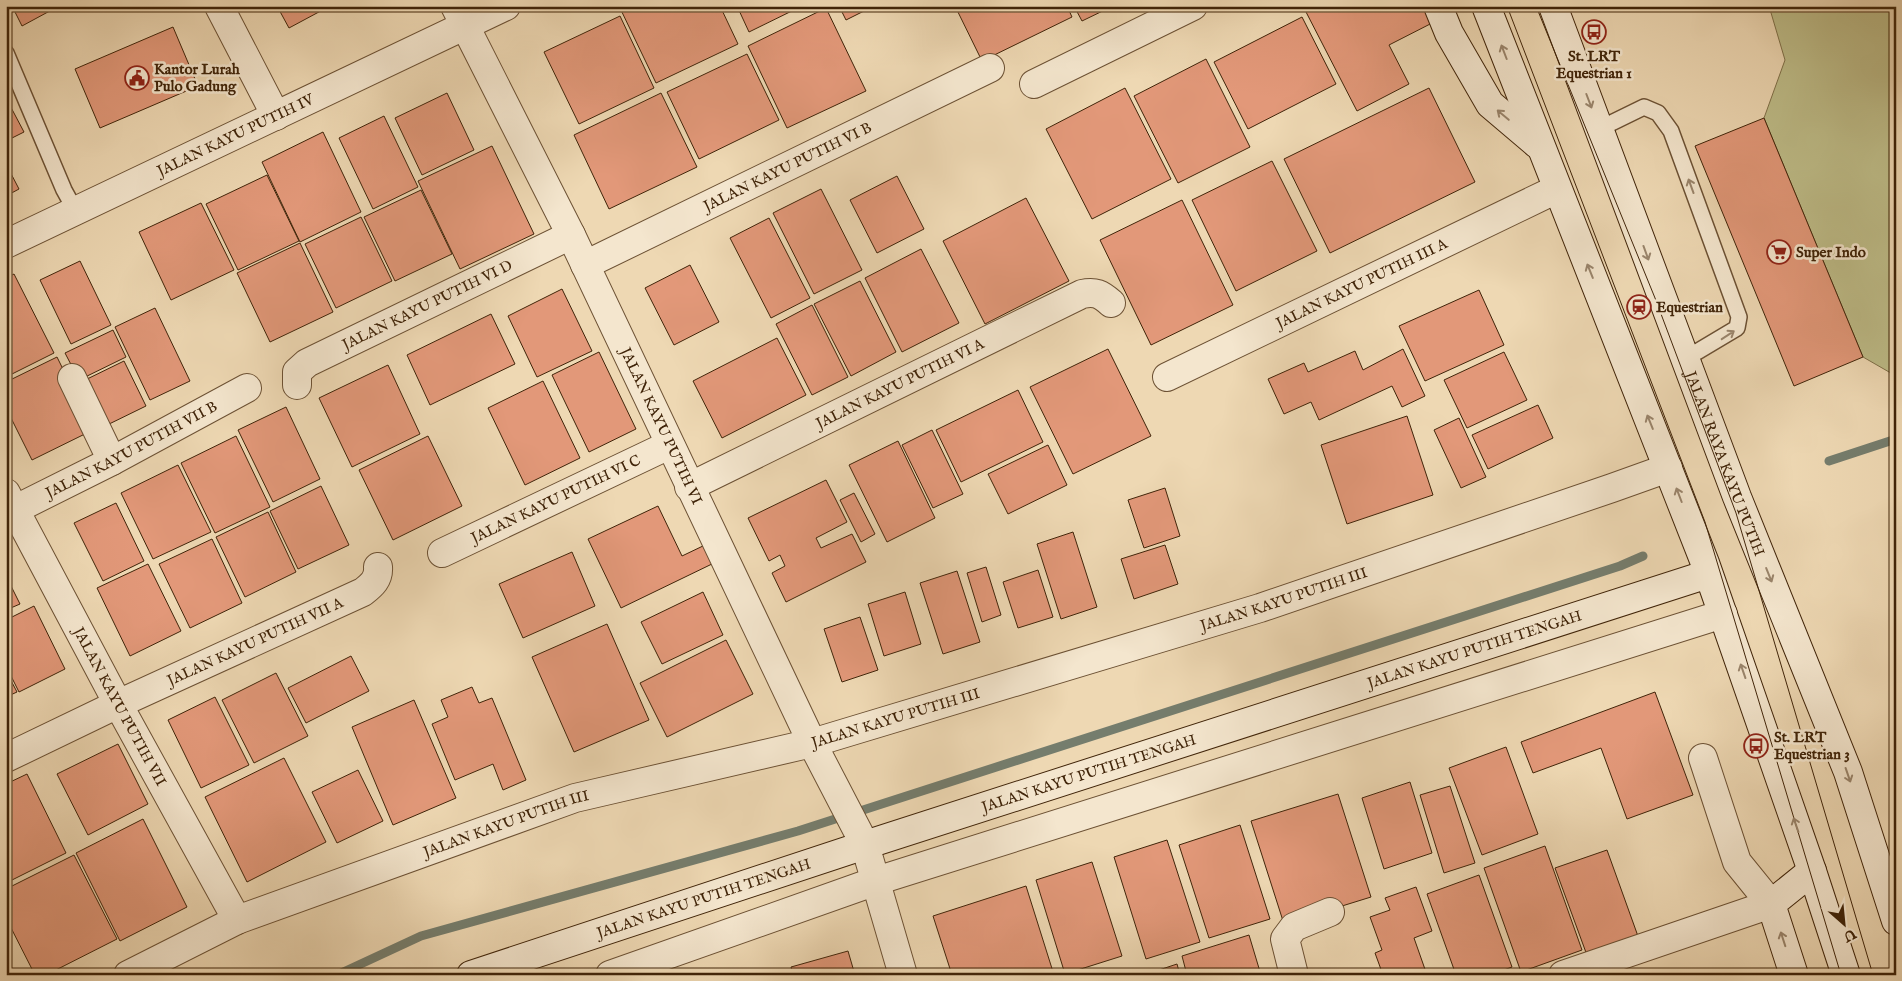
<svg xmlns="http://www.w3.org/2000/svg" width="1902" height="981" viewBox="0 0 1902 981" font-family="'IM FELL English',serif">
	<style>
		.green { fill: #bebd89; stroke: #7f7049 }
		.lines { fill: none; stroke-linecap: round; stroke-linejoin: round }
		.stream { stroke: #757d6d; stroke-width: 9 }
		.building { fill: #e29879; stroke: #402409 }
		.lane-casing { stroke: #6c5134; stroke-width: 18 }
		.street-casing { stroke: #6c5134; stroke-width: 30 }
		.secondary-casing { stroke: #402409; stroke-width: 30 }
		.lane { stroke: #f4e6ce; stroke-width: 15 }
		.street { stroke: #f4e6ce; stroke-width: 28 }
		.secondary { stroke: #f4e6ce; stroke-width: 28 }
		.tram { stroke: #402409; stroke-width: 1 }
		.oneway { stroke: #9a856c }
		.labels { text-anchor: middle; stroke-width: 5; stroke-linejoin: round; paint-order: stroke }
		.poi-label { font-size: 15px; font-weight: bold; fill: #402409; stroke: #f4e6ce; text-anchor: start }
		.street-label { font-size: 15px; fill: #402409; stroke: #f4e6ce }
	</style>
	<rect width="100%" height="100%" fill="#eed8b3"/>
	<filter id="stains"><feTurbulence type="fractalNoise" baseFrequency=".004" numOctaves="4"/><feColorMatrix values="0 0 0 0 .2 0 0 0 0 .09 0 0 0 0 .02 0 0 0 .5 -.17"/></filter>
	<radialGradient id="worn" r=".72"><stop offset=".6" stop-color="#630" stop-opacity="0"/><stop offset="1" stop-color="#630" stop-opacity=".3"/></radialGradient>
	<path class="green" d="M1769,6H1896V376L1863,357L1764,118L1785,60Z"/>
	<g class="lines">
		<path class="stream" d="M1829,461L1896,439
			M337,975L421,936L798,831L1620,566L1643,556"/>
	</g>
	<path class="building" d="M12,6H59L22,26Z
		M277,6H330L289,28Z
		M624,6H720L738,44L656,83L620,8Z
		M737,6H802L749,32Z
		M839,6H874L846,20Z
		M955,6H1067L1072,17L982,61Z
		M1074,6H1113L1082,21Z
		M1312,6H1429L1436,21L1389,45L1409,84L1357,111L1305,10Z
		M826,8L866,91L787,128L748,46Z
		M620,16L654,88L579,124L544,52Z
		M1302,17L1336,84L1248,129L1214,62Z
		M173,27L198,86L100,128L75,69Z
		M747,54L779,120L699,159L667,92Z
		M1206,59L1250,147L1178,183L1134,96Z
		M1125,88L1171,179L1092,219L1046,129Z
		M1429,88L1475,182L1330,253L1284,159Z
		M447,93L474,150L422,175L395,118Z
		M661,93L697,167L609,209L574,135Z
		M6,98L24,132L6,141Z
		M384,116L418,187L373,209L339,138Z
		M1764,118L1863,357L1794,386L1695,146Z
		M323,132L361,212L300,242L262,162Z
		M492,146L534,234L460,269L418,181Z
		M1272,161L1317,251L1236,291L1192,200Z
		M6,164L19,189L6,196Z
		M267,175L299,241L238,270L206,204Z
		M897,176L924,229L877,253L850,200Z
		M821,189L862,270L814,294L773,213Z
		M421,190L452,254L395,281L364,217Z
		M1026,198L1069,281L985,324L943,241Z
		M1182,200L1233,305L1151,345L1100,240Z
		M201,203L234,270L171,300L139,232Z
		M361,217L392,281L336,308L305,244Z
		M769,218L810,298L771,318L730,238Z
		M300,243L333,312L270,342L237,273Z
		M921,249L959,323L902,352L865,278Z
		M80,261L111,325L71,344L40,280Z
		M690,265L719,322L674,345L645,288Z
		M14,274L54,353L6,377V278Z
		M860,281L896,352L851,376L814,304Z
		M562,289L592,351L537,377L508,316Z
		M1479,290L1504,345L1425,381L1399,326Z
		M812,305L848,377L812,395L776,324Z
		M155,308L190,381L150,400L115,327Z
		M491,314L515,364L430,405L407,355Z
		M113,330L126,357L79,380L65,353Z
		M777,338L806,395L722,438L693,381Z
		M1108,349L1151,436L1073,474L1030,387Z
		M1403,349L1425,396L1402,407L1392,386L1319,420L1311,402L1284,414L1268,379L1304,363L1308,372L1355,351L1363,370Z
		M599,352L636,429L589,452L552,375Z
		M1504,352L1527,400L1467,428L1444,380Z
		M57,357L93,430L32,460L6,408V382Z
		M124,361L146,406L103,427L81,382Z
		M388,365L420,434L352,467L319,398Z
		M543,381L580,458L525,485L488,408Z
		M1018,390L1043,442L961,482L936,430Z
		M1538,405L1553,438L1488,469L1472,435Z
		M286,407L320,479L273,502L238,430Z
		M1407,416L1433,495L1347,524L1321,445Z
		M1459,418L1486,477L1461,488L1434,430Z
		M932,430L963,494L933,508L902,445Z
		M236,436L270,507L215,533L181,463Z
		M428,436L462,506L393,540L359,470Z
		M898,441L935,518L887,542L849,465Z
		M1048,445L1067,485L1008,514L988,474Z
		M178,465L211,532L153,559L121,493Z
		M826,480L847,522L816,538L821,548L852,534L866,562L786,602L772,573L785,566L780,555L769,561L748,518Z
		M321,486L349,545L298,569L270,511Z
		M1165,488L1180,536L1144,548L1128,500Z
		M854,493L875,534L861,542L840,500Z
		M116,503L144,561L103,581L74,523Z
		M658,506L682,556L705,545L714,563L621,608L588,539Z
		M268,512L296,572L245,597L216,537Z
		M1073,532L1097,607L1061,619L1037,544Z
		M212,539L242,603L190,628L159,564Z
		M1165,545L1178,584L1134,599L1121,559Z
		M572,552L595,606L523,638L499,584Z
		M148,564L181,631L130,656L97,588Z
		M986,567L1001,615L982,622L967,573Z
		M1038,570L1053,617L1018,628L1003,582Z
		M957,571L980,642L943,654L920,583Z
		M6,576L20,604L6,610Z
		M703,592L723,635L662,664L641,622Z
		M905,592L921,644L884,656L868,604Z
		M34,606L65,669L19,692L6,666V620Z
		M860,617L878,670L842,682L824,629Z
		M607,624L649,720L574,752L532,657Z
		M726,640L753,694L667,737L640,683Z
		M351,656L369,691L306,723L288,688Z
		M6,671L17,692L6,697Z
		M276,673L308,736L254,763L222,700Z
		M472,687L479,703L492,698L526,780L503,790L493,764L455,780L432,724L448,717L441,700Z
		M1655,692L1693,795L1627,819L1601,748L1533,773L1521,742Z
		M215,697L249,765L201,788L168,720Z
		M414,700L456,798L393,825L352,727Z
		M118,744L148,804L88,835L57,774Z
		M1506,747L1538,834L1482,855L1449,768Z
		M284,758L326,842L247,882L205,797Z
		M358,770L383,821L337,843L312,792Z
		M27,774L66,853L6,883V784Z
		M1410,782L1432,853L1384,869L1362,798Z
		M1450,786L1475,863L1444,873L1420,795Z
		M1338,794L1371,897L1284,924L1251,821Z
		M143,819L187,907L120,941L76,853Z
		M1240,825L1270,919L1209,938L1179,845Z
		M1167,840L1200,942L1146,959L1114,857Z
		M1545,846L1582,950L1521,972L1484,868Z
		M1607,850L1639,939L1588,958L1555,868Z
		M74,855L117,939L46,975H35L6,918V889Z
		M1092,862L1122,956L1065,974L1036,880Z
		M1479,875L1512,967L1490,975H1456L1427,894Z
		M1026,886L1054,975H952L933,916Z
		M1416,887L1432,931L1414,938L1427,975H1383L1375,953L1382,950L1370,917L1390,910L1385,898Z
		M1249,935L1261,975H1187L1182,956Z
		M848,951L855,975H793L791,967Z
		M1177,964L1180,975H1144Z"/>
	<g class="lines">
		<g class="lane-casing">
			<path id="lane" d="M6,53L64,190L75,210
				M1599,129L1644,107L1658,113L1671,131L1739,317L1737,328L1685,359"/>
		</g>
		<g class="street-casing">
			<g id="street">
				<path d="M219,6L276,116"/>
				<path id="s1" d="M455,6L571,235L812,743L865,845L903,975"/>
				<path d="M1034,84L1193,6"/>
				<path id="s2" d="M6,244L506,6"/>
				<path id="s3" d="M585,265L990,68"/>
				<path id="s4" d="M1167,377L1557,189"/>
				<path d="M72,378L112,461"/>
				<path id="s5" d="M297,385V372L307,363L571,235"/>
				<path id="s6" d="M689,487L1082,294C1095,291 1101,294 1111,303"/>
				<path id="s7" d="M6,493L118,704L237,920"/>
				<path id="s8" d="M6,514L112,461L247,388"/>
				<path id="s9" d="M442,553L669,445"/>
				<path id="s10" d="M6,758L118,704L363,592C372,585 379,579 378,567"/>
				<path id="s11" d="M128,975L237,920L575,798L812,743L1260,608L1612,488L1668,468"/>
				<path d="M610,975L876,881L1723,614"/>
				<path d="M1294,975L1285,939L1294,927L1330,912"/>
				<path d="M1563,975L1771,904L1737,862L1703,758"/>
			</g>
		</g>
		<g class="secondary-casing">
			<g id="secondary">
				<path d="M1438,6L1449,33L1490,104L1537,144"/>
				<path d="M1486,6L1705,563L1812,871L1846,975"/>
				<path id="s12" d="M1553,6L1737,497L1848,772L1896,921"/>
				<path id="s13" d="M471,975L865,845L1708,574"/>
				<path d="M1794,975L1771,904L1812,871"/>
			</g>
		</g>
		<use href="#lane" class="lane"/>
		<use href="#street" class="street"/>
		<use href="#secondary" class="secondary"/>
		<path class="tram" d="M1507,6L1705,522L1841,975
			M1536,6L1655,298L1736,513L1873,975"/>
	</g>
	<defs><path id="oneway-shaft" d="M-6 0H5M1.5-3L5.5 0L1.5 3" fill="none" stroke-width="1.6" stroke-linecap="round" stroke-linejoin="round" transform="scale(1.25)"/></defs>
	<g class="oneway">
		<use href="#oneway-shaft" transform="translate(1504 52) rotate(-111)"/>
		<use href="#oneway-shaft" transform="translate(1589 101) rotate(69)"/>
		<use href="#oneway-shaft" transform="translate(1503 115) rotate(-140)"/>
		<use href="#oneway-shaft" transform="translate(1691 186) rotate(-110)"/>
		<use href="#oneway-shaft" transform="translate(1646 253) rotate(70)"/>
		<use href="#oneway-shaft" transform="translate(1590 271) rotate(-112)"/>
		<use href="#oneway-shaft" transform="translate(1728 335) rotate(-33)"/>
		<use href="#oneway-shaft" transform="translate(1650 422) rotate(-112)"/>
		<use href="#oneway-shaft" transform="translate(1679 495) rotate(-111)"/>
		<use href="#oneway-shaft" transform="translate(1769 575) rotate(68)"/>
		<use href="#oneway-shaft" transform="translate(1743 671) rotate(-109)"/>
		<use href="#oneway-shaft" transform="translate(1848 775) rotate(71)"/>
		<use href="#oneway-shaft" transform="translate(1796 825) rotate(-109)"/>
		<use href="#oneway-shaft" transform="translate(1783 939) rotate(-108)"/>
	</g>
	<defs>
		<g id="bus-ring" transform="scale(1.25)"><circle r="9.5" fill="#f4e6ce" stroke="#8f2418" stroke-width="1.5"/><path d="M-5-6H5V4H4V6H2V4H-2V6H-4V4H-5ZM-3.5-4V0h7V-4ZM-3.5 1.2v1.5H-2V1.2ZM2 1.2v1.5H3.5V1.2Z" fill="#8f2418"/></g>
		<g id="civic-ring" transform="scale(1.25)"><circle r="9.5" fill="#f4e6ce" stroke="#8f2418" stroke-width="1.5"/><path d="M-.6-6.5H3V-4.5H.6V-3L4-1V1h2V6H-6V1h2V-1L-.6-3ZM-1.2 2.5V6h2.4V2.5Z" fill="#8f2418"/></g>
		<g id="supermarket-ring" transform="scale(1.25)"><circle r="9.5" fill="#f4e6ce" stroke="#8f2418" stroke-width="1.5"/><path d="M-6-5.5h2.5l.6 2H6L4.5 2H-2.5L-4.4-4H-6ZM-1.5 3.2a1.3 1.3 0 1 0 .1 0ZM3 3.2a1.3 1.3 0 1 0 .1 0Z" fill="#8f2418"/></g>
		<g id="station-ring" transform="scale(1.25)"><circle r="9.5" fill="#f4e6ce" stroke="#8f2418" stroke-width="1.5"/><path d="M-3-6H3Q5-6 5-4V2Q5 4 3 4L4.5 6H3L1.5 4h-3L-3 6H-4.5L-3 4Q-5 4-5 2V-4Q-5-6-3-6ZM-3.5-4v3h7v-3ZM-3.5 1v1.5H-2V1ZM2 1v1.5H3.5V1Z" fill="#8f2418"/></g>
	</defs>
	<g fill-rule="evenodd">
		<use href="#bus-ring" x="1594" y="32"/>
		<use href="#civic-ring" x="137" y="78"/>
		<use href="#supermarket-ring" x="1779" y="252"/>
		<use href="#station-ring" x="1639" y="307"/>
		<use href="#bus-ring" x="1756" y="746"/>
	</g>
	<g class="labels">
		<g class="poi-label">
			<text x="1594" y="61" text-anchor="middle">St. LRT<tspan x="1594" dy="17">Equestrian 1</tspan></text>
			<text x="154" y="74">Kantor Lurah<tspan x="154" dy="17">Pulo Gadung</tspan></text>
			<text x="1796" y="257">Super Indo</text>
			<text x="1656" y="312">Equestrian</text>
			<text x="1774" y="742">St. LRT<tspan x="1774" dy="17">Equestrian 3</tspan></text>
		</g>
		<g class="street-label">
			<text dy="5" stroke="none"><textPath href="#s2" startOffset="254">JALAN KAYU PUTIH IV</textPath></text>
			<text dy="5" stroke="none"><textPath href="#s3" startOffset="225">JALAN KAYU PUTIH VI B</textPath></text>
			<text dy="5" stroke="none"><textPath href="#s4" startOffset="216">JALAN KAYU PUTIH III A</textPath></text>
			<text dy="5" stroke="none"><textPath href="#s5" startOffset="160">JALAN KAYU PUTIH VI D</textPath></text>
			<text dy="5" stroke="none"><textPath href="#s6" startOffset="235">JALAN KAYU PUTIH VI A</textPath></text>
			<text dy="5" stroke="none"><textPath href="#s1" startOffset="468">JALAN KAYU PUTIH VI</textPath></text>
			<text dy="5" stroke="none"><textPath href="#s8" startOffset="141">JALAN KAYU PUTIH VII B</textPath></text>
			<text dy="5" stroke="none"><textPath href="#s12" startOffset="489">JALAN RAYA KAYU PUTIH</textPath></text>
			<text dy="5" stroke="none"><textPath href="#s9" startOffset="126">JALAN KAYU PUTIH VI C</textPath></text>
			<text dy="5" stroke="none"><textPath href="#s11" startOffset="1218">JALAN KAYU PUTIH III</textPath></text>
			<text dy="5" stroke="none"><textPath href="#s10" startOffset="275">JALAN KAYU PUTIH VII A</textPath></text>
			<text dy="5" stroke="none"><textPath href="#s13" startOffset="1055">JALAN KAYU PUTIH TENGAH</textPath></text>
			<text dy="5" stroke="none"><textPath href="#s7" startOffset="242">JALAN KAYU PUTIH VII</textPath></text>
			<text dy="5" stroke="none"><textPath href="#s11" startOffset="812">JALAN KAYU PUTIH III</textPath></text>
			<text dy="5" stroke="none"><textPath href="#s13" startOffset="650">JALAN KAYU PUTIH TENGAH</textPath></text>
			<text dy="5" stroke="none"><textPath href="#s11" startOffset="408">JALAN KAYU PUTIH III</textPath></text>
			<text dy="5" stroke="none"><textPath href="#s13" startOffset="245">JALAN KAYU PUTIH TENGAH</textPath></text>
		</g>
	</g>
	<rect width="1902" height="981" fill="none" stroke="#eed8b3" stroke-width="25"/>
	<rect x="8" y="8" width="1887" height="966" fill="none" stroke="#402409" stroke-width="2.5"/>
	<rect x="12" y="12" width="1877" height="956" fill="none" stroke="#402409"/>
	<g transform="translate(1844 924) rotate(153)" stroke="#f4e6ce" stroke-width="4" paint-order="stroke">
	<path d="M0-4L9 19L0 12L-9 19Z" fill="#402409"/>
	<text y="-8" font-size="14" font-weight="bold" text-anchor="middle" fill="#402409">U</text>
	</g>
	<rect width="100%" height="100%" filter="url(#stains)"/>
	<rect width="100%" height="100%" fill="url(#worn)"/>
</svg>
